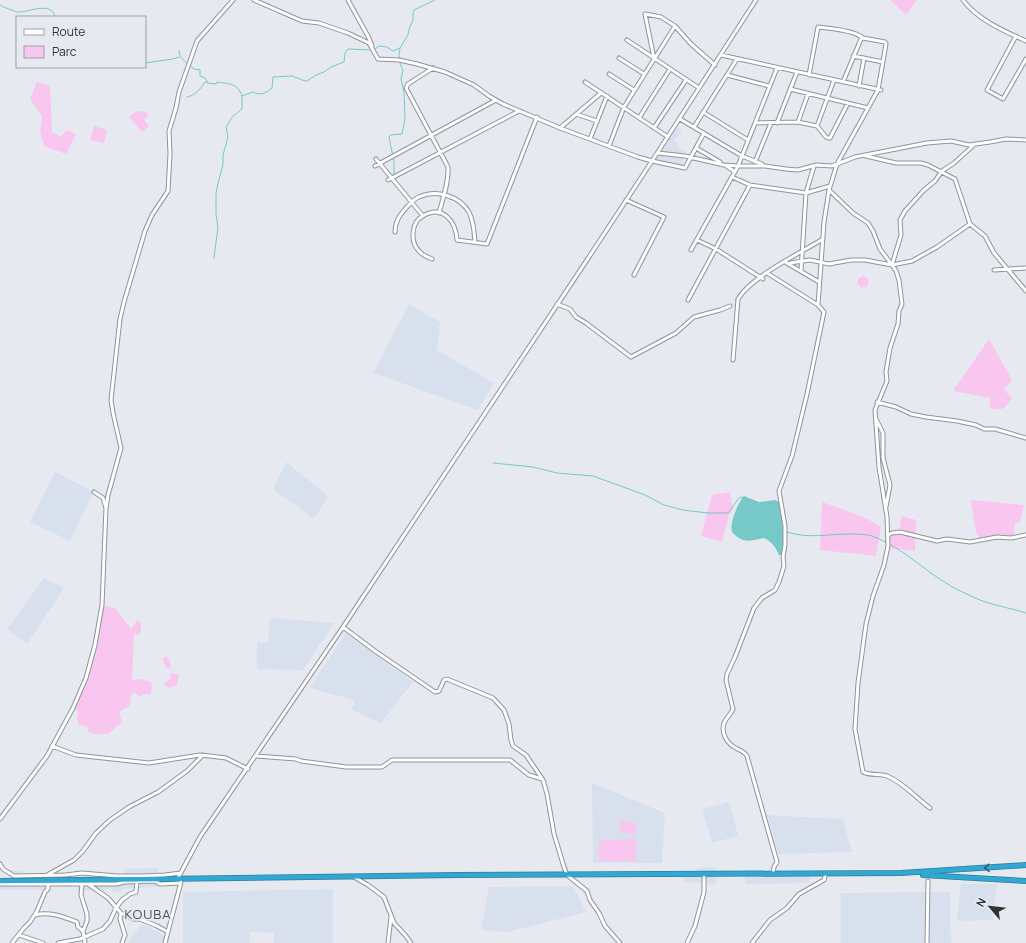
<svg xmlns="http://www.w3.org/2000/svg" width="1026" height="943" viewBox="0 0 1026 943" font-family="Manrope,sans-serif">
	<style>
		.built { fill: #d9e0ed }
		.green { fill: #f8c6ef }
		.water { fill: #76c9c6 }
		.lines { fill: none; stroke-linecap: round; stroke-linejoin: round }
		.stream { stroke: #76c9c6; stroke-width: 1 }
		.minor-casing { stroke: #909399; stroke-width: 5 }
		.highway-casing { stroke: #317e9b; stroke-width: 6 }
		.minor { stroke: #fff; stroke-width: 3 }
		.highway { stroke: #31a7d3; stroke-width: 4.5 }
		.oneway { stroke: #305b6c }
		.labels { text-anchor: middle; stroke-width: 3.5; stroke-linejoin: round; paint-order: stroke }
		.quarter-label { font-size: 13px; letter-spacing: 1px; fill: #4a4d52; stroke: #e6eaf0 }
	</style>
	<rect width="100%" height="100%" fill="#e6eaf0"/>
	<path class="built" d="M676,125L682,130L675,141L682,150L686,151L682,167L652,161Z
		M409,304L440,322L437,350L494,383L478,410L373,373Z
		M286,462L328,496L314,519L273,489Z
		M55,472L94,492L70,541L30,522Z
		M44,578L64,588L27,644L7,629Z
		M270,618L334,623L303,670L257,669V642L268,643Z
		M346,633L413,682L381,723L352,710L354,700L309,688Z
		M592,783L665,813L662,863H593Z
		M729,802L738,836L712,843L702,809Z
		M767,815L843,819L852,852L778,854Z
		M716,867V884L684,882V874H697V868Z
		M158,868V887L121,889V892H112V889L78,891L77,886H49V890H0V881L9,880L10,870L23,871V880L125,879L124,869Z
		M745,874H809V883L745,884Z
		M961,884H997L993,920L957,921Z
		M573,886L586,912L508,932L481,930L489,887Z
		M333,889V943H274V933L250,932L249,943H183V892Z
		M950,892L951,943H841V893Z
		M142,924L166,936L163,943H129V940Z"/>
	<path class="green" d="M890,0H917L906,15Z
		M37,82L50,86L52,132L62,137L66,130L76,134L66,154L44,146L40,131L42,116L30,99Z
		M136,111L146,112L149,115L144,120L149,126L142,132L129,117Z
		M94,126L107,130L104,143L90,140Z
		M857.5 282a5.5 5.5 0 1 1 11 0a5.5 5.5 0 1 1-11 0Z
		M989,339L1012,380L1004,390L1012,398C1010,401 1007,406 1004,408C1003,409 998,409 997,409C989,410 989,404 990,398L953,391Z
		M730,492L733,510L729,515L722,542L701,536L712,495Z
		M971,500L1024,505L1020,522L1015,523L1014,538L997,537L982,541L976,533Z
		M822,502C842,509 863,515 881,527L876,556L820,550Z
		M901,516L916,520L915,551L888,548V535L900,531Z
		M102,605L116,609L131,629L137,620L141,623V631L138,635L134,634L132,680C138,678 144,679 151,682L152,687L151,695L145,694L140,697L135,693L131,694L130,705L119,712L122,723C116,726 112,731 109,733C104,735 93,734 88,732L87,726L79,725L77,719L78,711L73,708C89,676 95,641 102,605Z
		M166,656L170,660L171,668L167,669L162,659Z
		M170,673H174L178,675L179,678L177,680L178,684L170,688L164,685V683L171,678Z
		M622,820L637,823L634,835L619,831Z
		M636,839V861H599V840Z"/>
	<path class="water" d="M744,496L759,502L775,500L779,502C782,520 785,537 782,555H779C775,546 772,542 764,538C750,541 743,544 732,532C729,525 738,502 744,496Z"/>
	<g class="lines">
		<path class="stream" d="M0,5C3,7 14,11 17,12C28,13 52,0 55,17
			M374,50L379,46L387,47L393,51L400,48L408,35L409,29L413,20V14L414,10L435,0
			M179,51L180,56L187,64
			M145,63L173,59L179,57
			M190,66L194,69L200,70V76L205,78L208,83L216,84L217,82C229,84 238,83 242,96L253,92C261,96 266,93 272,88L273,77L292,76L305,81H307L316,75L324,72L331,67L344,62L345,53L348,49L371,50
			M187,97C194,96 201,89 204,83L207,82
			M394,175V162L389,137L391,135L402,134L405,119L404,92L401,79L403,70C399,62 398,58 400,49
			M214,258L218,227L216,214V194L218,183L223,165V155L228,137L226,127L232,117L242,109V96
			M493,463L533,467L557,473L593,476L645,495L664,505L683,510L708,513H728L739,498L744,497
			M787,532C808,539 829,534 850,534C857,534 865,534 872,536C894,544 912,559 931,573C943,582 957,590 971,596C988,605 1008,607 1026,613"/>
		<g class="minor-casing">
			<path id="minor" d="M254,0L302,21L319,23L348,33L369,43L378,59L399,60L417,64L445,72L474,85L489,96L503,104L560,128L638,157L652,161L685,168L704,133
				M348,0L369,38L372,46
				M963,0C978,20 1004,31 1026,41
				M1016,36L987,90L1003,99L1026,59
				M627,40L699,88
				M721,55L881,90
				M853,56L883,62
				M619,58L644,74
				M654,58L645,14L661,17L675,26L691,44L715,65
				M433,68L408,84L406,88L448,167C449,182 443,198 439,213
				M609,74L634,90
				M727,75L769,86
				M809,75L818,27C829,28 855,30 863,38
				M585,82L668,137
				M859,86L864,58
				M790,89L868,108
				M703,112L748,140
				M576,114L597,121
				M639,118L670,69
				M680,119L742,156L762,164
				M798,122L808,94
				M755,123L798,122L817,126L826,137L828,138H830L848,103
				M777,123L797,72
				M817,126L834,80
				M694,127L737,59
				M560,128L601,93
				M654,128L686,80
				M590,139L607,96
				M609,146L624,107L675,26
				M696,148L720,162
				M658,153L685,156L724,165L738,166H765L786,169L798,170L816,165L832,166L855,157L927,143L951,141L969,145L990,142L1006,139L1026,140
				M866,156L896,163H921L928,165L955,179L970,224L985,236L994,253L1026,291
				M376,159L423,216
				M755,162L771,123
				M725,165L735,172
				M375,166L496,100
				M732,177L750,185L806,193L830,186
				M388,180L519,111
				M829,190L853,213L868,223L873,231L880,249L892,265
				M626,200L664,217L634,275
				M395,232C395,228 396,223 398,219C401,213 413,199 419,197C437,189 459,196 469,212C474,222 474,232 475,242
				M697,240L716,249L763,279
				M691,250L738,166L777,68
				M432,259C427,257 422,255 419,251C410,242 411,222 423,216C443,204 456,222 457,240L487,244L537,117
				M785,262L819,282
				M790,263L810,260L829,264L851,260H865L892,265L896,271L899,280L902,304L899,311L898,324L890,348L886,372L887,381L875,410L879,467L887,517L888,546L884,565L873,596L866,624L858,683L855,729L863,772C870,776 880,773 887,776C904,783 916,798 930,808
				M892,265L901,235L900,220L905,211L924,190L935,181L942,171L954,163L975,144
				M892,265L912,261L937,247L970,224
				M994,270L1026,268
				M801,271L806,193L814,166
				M767,273L818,305L824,312L807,394L792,456L779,491L785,526V545L783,557L784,566L779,582L775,590L762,598L754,608L735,657L727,674L726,680L733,709C731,714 726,718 724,723C721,732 726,742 734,747C739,750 744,751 747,756L777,862L774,867L773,874
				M688,300L750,185
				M557,304L570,309L576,317L586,323L631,357L676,333L694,317L720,310L730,306
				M818,305L824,222L829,190L837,164L878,90L886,44L885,42L863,38L861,39L843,82
				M733,360L738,299C751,277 800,253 823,239
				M877,402L896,407L911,414L926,417L957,421L976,425L984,429H995L1026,438
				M876,419L883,433V458L890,485L886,507
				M106,508L108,495L121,448L113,413L111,400L120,319L124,302L145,231L152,215L168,191L170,154L169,131L176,108L179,92L197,41L233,0
				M888,535L892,533L900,532L937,541L947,539L970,542L997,537L1011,538L1026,535
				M343,627L375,651L435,692L439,691L444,680L447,679L493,698L504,710L509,724L511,740L513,746L526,755L543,780L547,794L554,834L564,867L567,875L587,891L590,900L599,913L605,926L620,943
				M52,746L76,755L149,763L200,755L210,756L226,758L248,769
				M256,756L296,759L301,761L346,767H382L392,760H510L529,775L542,779
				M0,819L47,756L73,708L86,678L95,645L102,605L106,508L103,498L94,492
				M0,864L3,869L14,876L65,875L82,873L117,876H142L165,875L181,873
				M47,875L74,860L83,851L96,833L110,820L129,807L158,792L187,771L203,755
				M354,877L368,885L384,897L394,923L406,936L411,943
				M178,878L200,837L343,627L587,260L652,161L756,0
				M0,884H117L124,882L155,881L160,884L180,883
				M82,884L81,895L87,914V921L83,931L85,943
				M88,884L108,898L121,913L133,919H140L157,926L168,932
				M121,913L120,919L125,935L122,943
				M35,915C49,911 64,917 77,922L78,927L83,931
				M19,935L43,943
				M12,943L24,928L30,922L37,911L45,892L48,889V884
				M58,943L80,939L103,929L110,921L116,908L122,900L130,894L136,892L137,881
				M165,943L181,882
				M388,943L391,917
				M687,943L695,926L704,892V874
				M752,943L770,920L787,908L799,894L824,880L826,873
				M927,943L928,881"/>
		</g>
		<g class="highway-casing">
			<path id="highway" d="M923,875L1026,881
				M0,881L458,875L901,873L1026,865"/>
		</g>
		<use href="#minor" class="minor"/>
		<use href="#highway" class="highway"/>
	</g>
	<defs><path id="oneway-chevron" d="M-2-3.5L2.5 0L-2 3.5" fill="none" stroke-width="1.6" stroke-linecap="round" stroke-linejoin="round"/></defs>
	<use class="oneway" href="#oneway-chevron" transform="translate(987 868) rotate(176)"/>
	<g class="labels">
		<g class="quarter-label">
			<text x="148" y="919">KOUBA</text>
		</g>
	</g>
	<rect x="16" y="16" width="130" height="52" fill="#e6eaf0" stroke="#9da0a5"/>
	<rect x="24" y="29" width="20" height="6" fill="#ffffff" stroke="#9da0a5"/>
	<text x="52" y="36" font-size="12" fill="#303234">Route</text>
	<rect x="24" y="46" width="20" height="12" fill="#f8c6ef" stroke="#9da0a5"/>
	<text x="52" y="56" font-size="12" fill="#303234">Parc</text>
	<g transform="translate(990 907) rotate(298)" stroke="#e6eaf0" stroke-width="3" paint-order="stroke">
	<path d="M0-3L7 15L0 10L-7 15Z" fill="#303234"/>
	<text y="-6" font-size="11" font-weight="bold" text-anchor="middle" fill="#303234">N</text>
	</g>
</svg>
